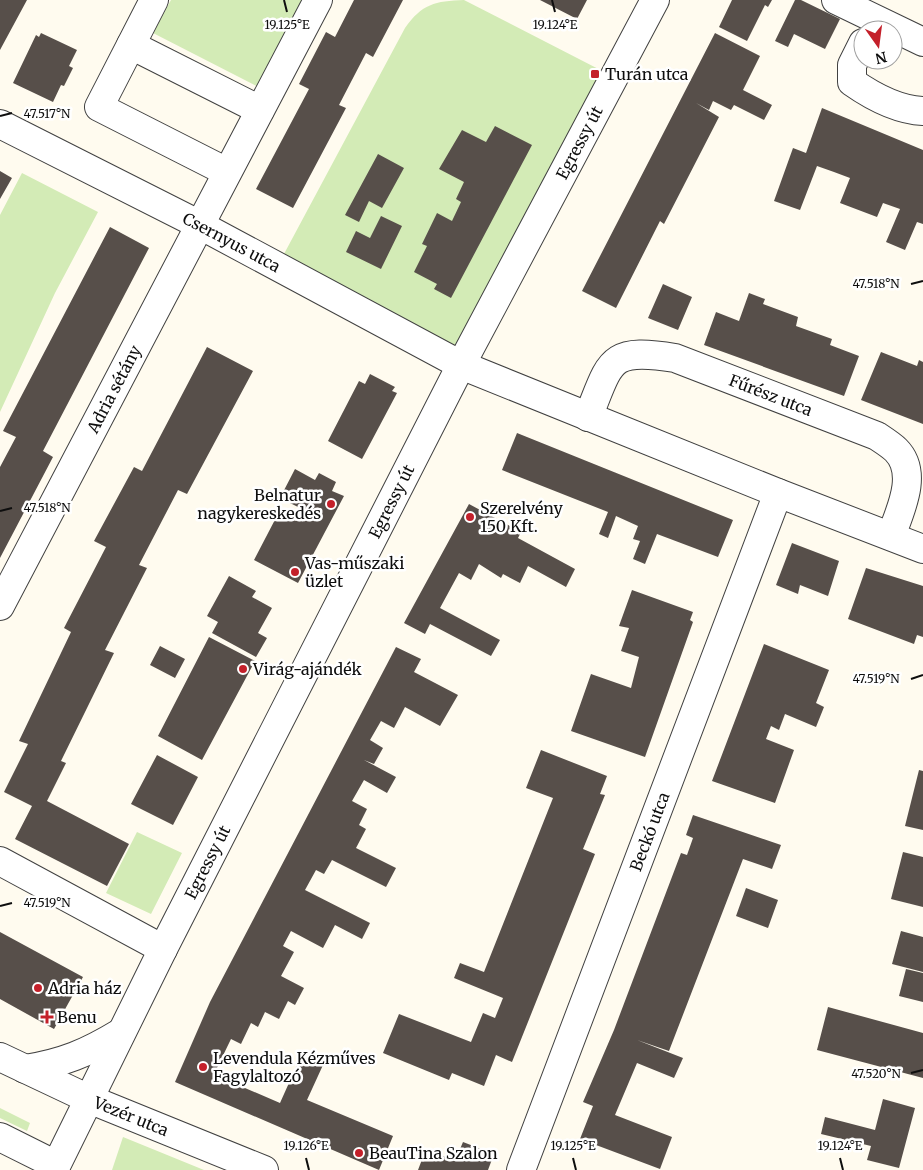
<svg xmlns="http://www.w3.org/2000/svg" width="923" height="1170" viewBox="0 0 923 1170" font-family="Merriweather,serif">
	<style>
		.green { fill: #d3ebb6 }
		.building { fill: #574f4a }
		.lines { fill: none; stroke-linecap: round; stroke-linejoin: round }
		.minor-casing { stroke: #414141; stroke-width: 30 }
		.minor { stroke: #fff; stroke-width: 28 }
		.ticks { fill: none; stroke: #0e0e0e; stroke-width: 2 }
		.poi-dot { fill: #c4202a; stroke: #fff; stroke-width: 2 }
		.labels { text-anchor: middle; stroke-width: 5; stroke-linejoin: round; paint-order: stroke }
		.poi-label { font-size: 16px; fill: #0e0e0e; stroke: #fff; text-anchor: start }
		.street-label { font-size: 16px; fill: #0e0e0e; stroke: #fff }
		.ticks-label { font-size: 12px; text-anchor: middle; fill: #0e0e0e; stroke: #fff; stroke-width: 5; stroke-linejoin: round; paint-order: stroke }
	</style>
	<rect width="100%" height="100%" fill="#fffbef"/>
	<path class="green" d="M171,0H318L270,93L153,33Z
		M464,0L614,77L461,365L277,267L405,28C422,4 435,1 464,0Z
		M22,173L98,212L55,293L0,412V215Z
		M137,832L182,853L151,914L106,893Z
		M0,1108L30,1123L27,1131L0,1118Z
		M123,1137L204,1170H112Z"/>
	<path class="building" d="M0,0H27L0,50Z
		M354,0H403L373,57L366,53L339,105L346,108L293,208L256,189L309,89L299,84L326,32L335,37Z
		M540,0H587L577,19Z
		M732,0H772L768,7L765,5L747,41L719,27Z
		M795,0H801L840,19L825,49L794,34L788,47L775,41Z
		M41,33L77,50L69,66L73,68L64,86L61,85L53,102L13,83L36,35L39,37Z
		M715,33L760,56L743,90L772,105L764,120L734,105L731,110L713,101L709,110L696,103L719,117L664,224L660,221L616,308L582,291Z
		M822,108L923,150V224L917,222L905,250L886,242L900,209L883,203L877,217L840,203L850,178L834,172L817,166L800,210L774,201L793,148L806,153Z
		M495,126L532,145L451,298L434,289L437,284L414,272L427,246L422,244L437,213L452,221L461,202L456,199L464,182L439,169L462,130L486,142Z
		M378,154L404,168L382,208L369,201L359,222L345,215Z
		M0,171L12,178L0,199Z
		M381,216L402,226L381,269L346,252L356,231L370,238Z
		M110,227L149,248L43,451L53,457L0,558V467L16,437L3,431Z
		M663,284L692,297L678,330L648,318Z
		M749,293L765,299L763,304L798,317L796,326L832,339L830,345L859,356L844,396L704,345L716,312L739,321Z
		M207,347L253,371L187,494L178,490L139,565L147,568L105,650L114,653L61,761L66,763L47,801L129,844L107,886L15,839L32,806L4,792L28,744L19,741L71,632L64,628L106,547L94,541L134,467L142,471Z
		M881,352L917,366L919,360L923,362V424L861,400Z
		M370,374L395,387L392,391L397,393L362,459L328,441L359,381L365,384Z
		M517,433L733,520L718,557L657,534L645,564L633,559L640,541L633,539L638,526L616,516L608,538L599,534L608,512L502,470Z
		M295,469L315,480L319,473L336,482L332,491L344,496L298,583L254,560L279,512L296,521L302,509L280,498Z
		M469,504L521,532L518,538L575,569L566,587L528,566L520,583L503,574L501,578L479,564L471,580L459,573L440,608L500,640L491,656L430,624L425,634L404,623Z
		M792,543L839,561L828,596L800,585L798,594L776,585Z
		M866,568L923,586V637L917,635L914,644L848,619Z
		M229,576L256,591L252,597L272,608L258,633L267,638L256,657L212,633L218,622L207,616Z
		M632,590L693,612L690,620L693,622L645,757L571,731L591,674L631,688L639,657L621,651L629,628L619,626Z
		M209,637L255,661L202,760L158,736Z
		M764,644L829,670L816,703L824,707L816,727L785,714L779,730L771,726L766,739L794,750L775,803L712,781Z
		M160,646L185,659L175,678L150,665Z
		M396,647L421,659L414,672L458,695L440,726L405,707L394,728L381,721L370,740L383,748L374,764L364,760L396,777L387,793L364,780L352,801L367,809L359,825L366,829L356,848L396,868L386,887L332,860L324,874L316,870L305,890L370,923L362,939L335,925L323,948L291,931L283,946L294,952L281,976L304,988L295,1005L288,1001L279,1019L265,1012L258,1027L251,1023L241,1044L231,1039L216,1070L226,1075L224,1079L280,1103L301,1056L323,1065L307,1100L393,1136L379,1170L175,1082L210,1002Z
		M541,750L607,776L600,794L605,795L583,849L595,854L512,1062L496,1055L484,1086L452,1073L449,1080L383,1053L399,1014L471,1042L483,1013L495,1018L503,998L454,978L460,963L484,972L553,798L526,788Z
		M157,755L198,777L173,825L131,804Z
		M919,770L923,771V830L905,826Z
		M693,815L781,845L772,869L743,859L669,1051L637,1040L683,1058L674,1078L637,1063L615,1115L672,1137L660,1169L580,1139L593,1106L583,1102L614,1030L681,853L687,855L693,838L686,835Z
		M903,852L923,857V907L891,899Z
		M746,888L778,900L768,928L736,916Z
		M901,931L923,937V972L892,964Z
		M0,932L83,977L54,1029L0,999Z
		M906,969L923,973V1002L899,996Z
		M828,1007L923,1033V1078L817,1050Z
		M883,1099L915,1108L899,1168L867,1160L871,1146L821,1134L825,1117L875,1130Z
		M463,1142L494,1154L488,1170H418L426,1149L455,1161Z"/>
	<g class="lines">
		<g class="minor-casing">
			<g id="minor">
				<path d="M154,0L99,107L227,172"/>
				<path d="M836,0L923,42"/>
				<path d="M863,43L852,65V82C872,96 899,110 923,111"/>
				<path d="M131,45L260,110"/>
				<path id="s1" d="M0,124L200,225L461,365L778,493L923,549"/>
				<path id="s2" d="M588,417C611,361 608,347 675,358L877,436C883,440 891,445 896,450C919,473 900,511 891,536"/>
				<path id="s3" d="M0,606L318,0"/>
				<path d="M0,861L163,949"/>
				<path id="s4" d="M0,1057L89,1099L264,1170"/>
				<path d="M25,1069C63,1063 87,1053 120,1033"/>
				<path d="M0,1137L56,1165"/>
				<path id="s5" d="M54,1170L163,949L461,365L655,0"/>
				<path id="s6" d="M521,1170L778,493"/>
			</g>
		</g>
		<use href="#minor" class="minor"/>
	</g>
	<path class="ticks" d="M284,0L287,12M552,0L555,12M0,116L12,113M911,284L923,281M0,511L12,508M911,679L923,675M0,906L12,903M911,1073L923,1070M306,1158L309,1170M573,1158L576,1170M840,1158L843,1170"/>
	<g class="poi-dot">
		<rect x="590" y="69" width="10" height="10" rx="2.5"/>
		<circle cx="331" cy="504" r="5"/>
		<circle cx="470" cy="517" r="5"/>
		<circle cx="295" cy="572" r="5"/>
		<circle cx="243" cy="669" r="5"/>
		<circle cx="38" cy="988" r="5"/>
		<path d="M44.5 1009.5h5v5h5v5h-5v5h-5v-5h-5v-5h5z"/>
		<circle cx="203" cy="1067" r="5"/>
		<circle cx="359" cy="1153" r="5"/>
	</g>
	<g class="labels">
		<g class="poi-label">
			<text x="605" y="80">Turán utca</text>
			<text x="321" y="501" text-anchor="end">Belnatur<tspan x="321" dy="18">nagykereskedés</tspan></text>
			<text x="480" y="514">Szerelvény<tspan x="480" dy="18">150 Kft.</tspan></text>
			<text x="305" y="569">Vas-műszaki<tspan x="305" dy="18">üzlet</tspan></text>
			<text x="253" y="675">Virág-ajándék</text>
			<text x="48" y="994">Adria ház</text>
			<text x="57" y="1023">Benu</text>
			<text x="213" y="1064">Levendula Kézműves<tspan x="213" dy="18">Fagylaltozó</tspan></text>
			<text x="369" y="1159">BeauTina Szalon</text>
		</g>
		<g class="street-label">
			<text dy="6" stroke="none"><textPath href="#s5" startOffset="1154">Egressy út</textPath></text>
			<text dy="6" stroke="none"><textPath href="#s1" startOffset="260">Csernyus utca</textPath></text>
			<text dy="6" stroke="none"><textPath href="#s3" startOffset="245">Adria sétány</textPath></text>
			<text dy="6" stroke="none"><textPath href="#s2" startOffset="226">Fűrész utca</textPath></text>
			<text dy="6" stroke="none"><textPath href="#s5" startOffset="749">Egressy út</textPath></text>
			<text dy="6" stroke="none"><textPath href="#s6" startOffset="362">Beckó utca</textPath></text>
			<text dy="6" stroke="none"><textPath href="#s5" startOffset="344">Egressy út</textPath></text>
			<text dy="6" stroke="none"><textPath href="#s4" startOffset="144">Vezér utca</textPath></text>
		</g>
	</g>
	<g class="ticks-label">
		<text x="287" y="29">19.125°E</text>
		<text x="555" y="29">19.124°E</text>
		<text x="47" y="118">47.517°N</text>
		<text x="876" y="288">47.518°N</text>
		<text x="47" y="512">47.518°N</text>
		<text x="876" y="683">47.519°N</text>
		<text x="47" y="907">47.519°N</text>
		<text x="876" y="1078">47.520°N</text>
		<text x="306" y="1150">19.126°E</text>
		<text x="573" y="1150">19.125°E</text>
		<text x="840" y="1150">19.124°E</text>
	</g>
	<g transform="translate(878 45) rotate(166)"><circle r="24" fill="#ffffff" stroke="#9f9f9f"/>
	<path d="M0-4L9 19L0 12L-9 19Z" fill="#c4202a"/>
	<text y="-8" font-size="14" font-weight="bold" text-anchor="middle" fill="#0e0e0e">N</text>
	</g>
</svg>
